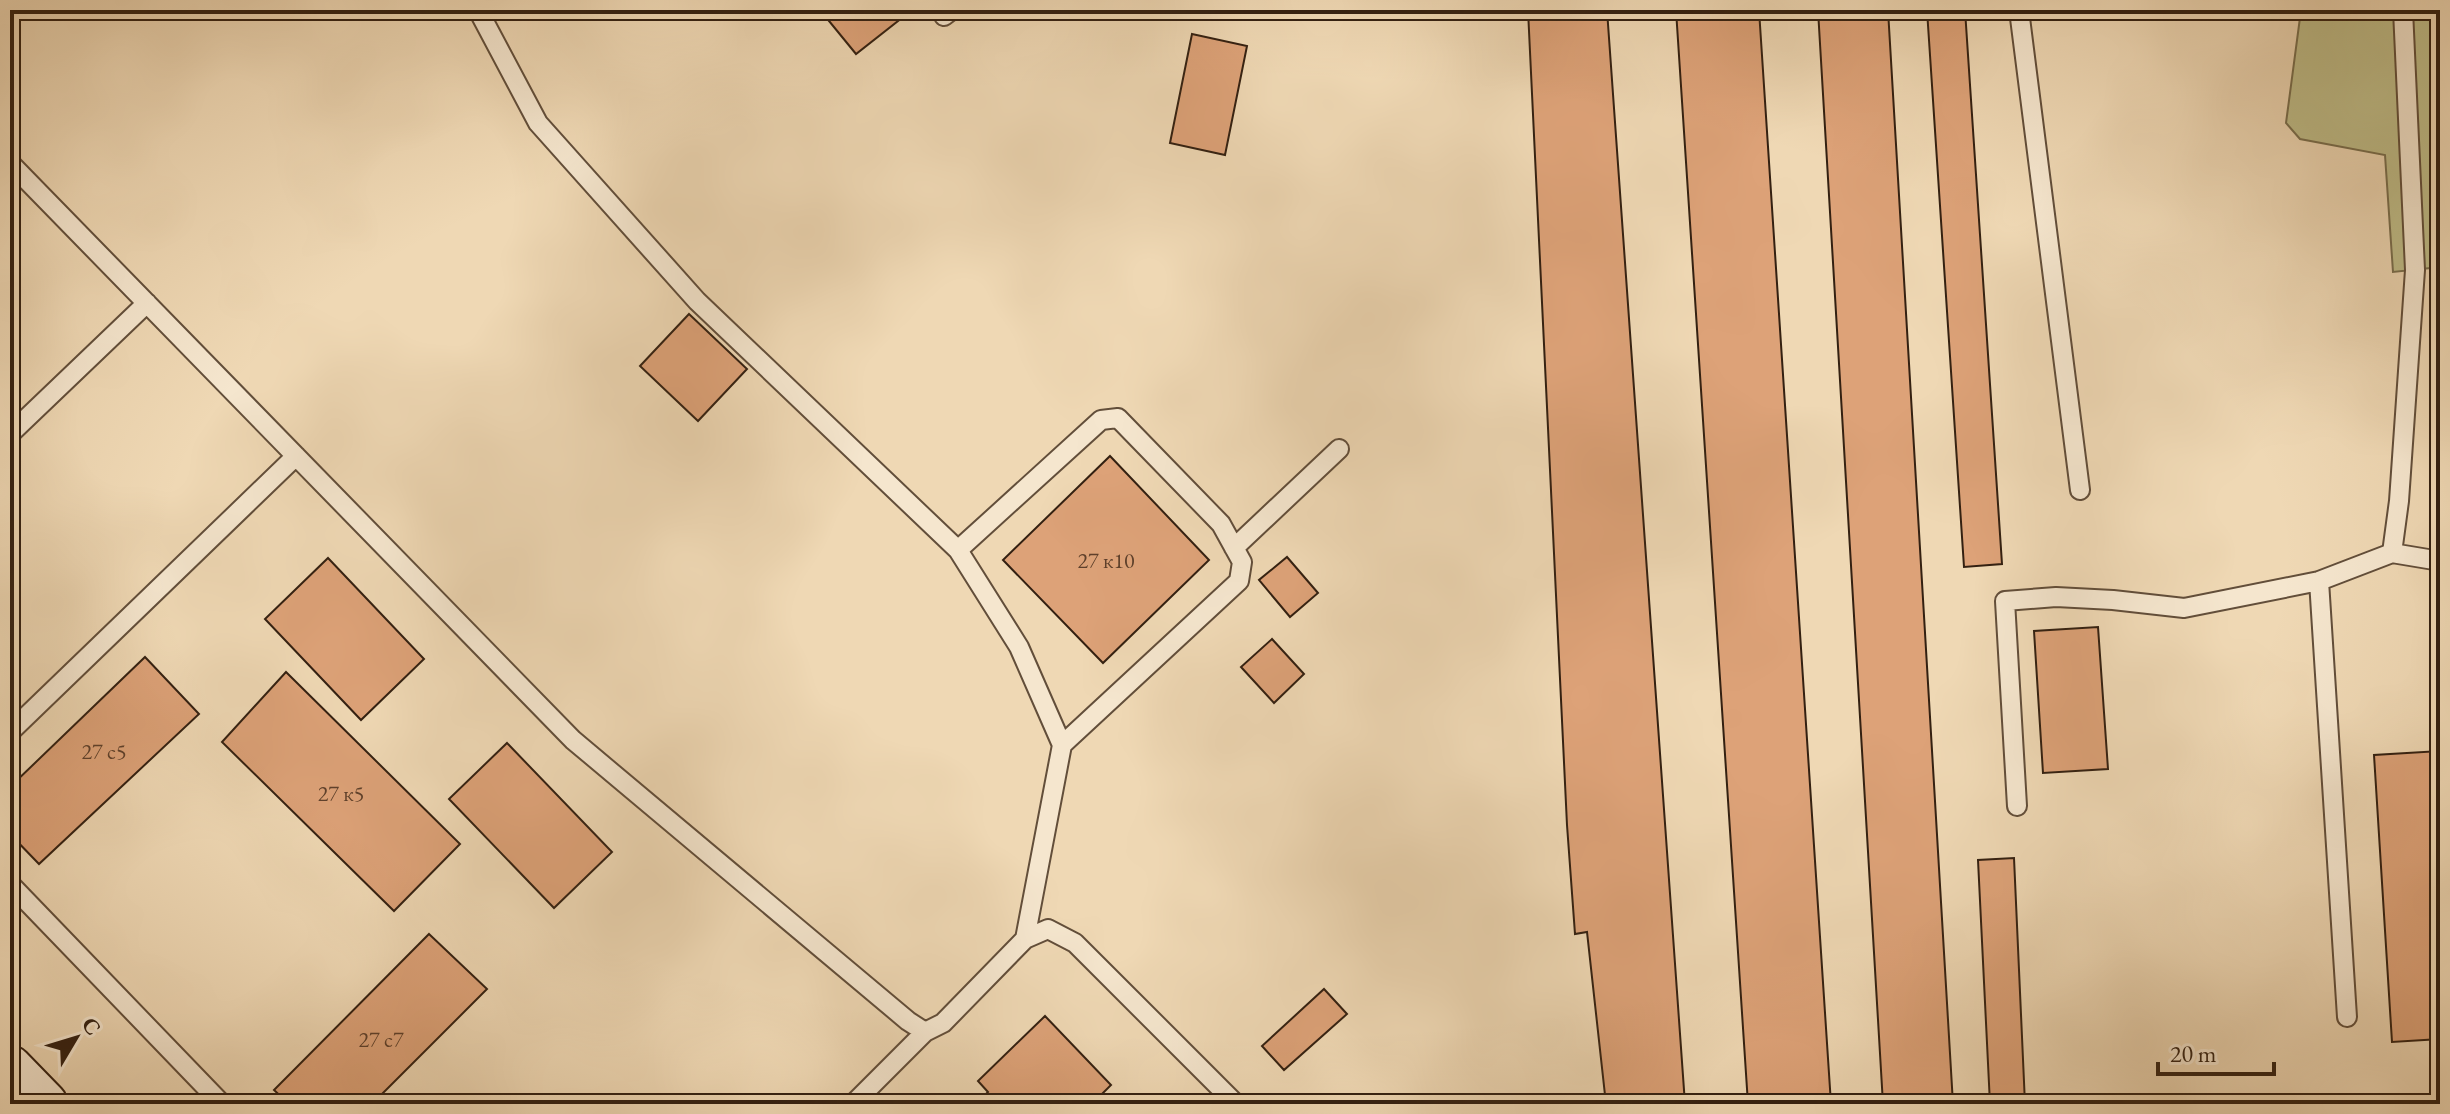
<svg xmlns="http://www.w3.org/2000/svg" width="2450" height="1114" viewBox="0 0 2450 1114" font-family="'EB Garamond',serif">
	<style>
		.green { fill: #bfbd89; stroke: #796e4d; stroke-width: 2 }
		.building { fill: #dda278; stroke: #332011; stroke-width: 2 }
		.lines { fill: none; stroke-linecap: round; stroke-linejoin: round }
		.service-casing { stroke: #624e3a; stroke-width: 22 }
		.secondary-casing { stroke: #332011; stroke-width: 48 }
		.service { stroke: #f5e6ce; stroke-width: 18 }
		.secondary { stroke: #f5e6ce; stroke-width: 44 }
		.labels { text-anchor: middle; stroke-width: 6; stroke-linejoin: round; paint-order: stroke }
		.number-label { font-size: 22px; fill: #5e402b }
	</style>
	<rect width="100%" height="100%" fill="#efd8b4"/>
	<filter id="stains"><feTurbulence type="fractalNoise" baseFrequency=".0025" numOctaves="4"/><feColorMatrix values="0 0 0 0 .2 0 0 0 0 .09 0 0 0 0 .02 0 0 0 .5 -.17"/></filter>
	<radialGradient id="worn" r=".72"><stop offset=".6" stop-color="#630" stop-opacity="0"/><stop offset="1" stop-color="#630" stop-opacity=".3"/></radialGradient>
	<path class="green" d="M2301,10H2440V267L2393,272L2385,155L2300,139L2286,123Z"/>
	<path class="building" d="M820,10H912L856,54Z
		M1528,10H1607L1685,1104H1606L1587,932L1575,934L1567,825Z
		M1676,10H1759L1831,1104H1748Z
		M1818,10H1888L1953,1104H1883Z
		M1927,10H1965L2002,564L1964,567Z
		M1192,34L1247,46L1225,155L1170,143Z
		M689,314L747,369L698,421L640,366Z
		M1110,456L1209,560L1103,663L1003,560Z
		M1287,557L1318,593L1290,617L1259,580Z
		M328,558L424,659L361,720L265,619Z
		M2098,627L2108,769L2043,773L2034,631Z
		M1272,639L1304,674L1274,703L1241,667Z
		M145,657L199,714L39,864L10,834V787Z
		M286,672L460,844L394,911L222,742Z
		M507,743L612,852L554,908L449,799Z
		M2440,751V1039L2392,1042L2374,755Z
		M2014,858L2025,1104H1990L1978,860Z
		M429,934L487,989L372,1104H289L274,1090Z
		M1324,989L1347,1014L1284,1070L1262,1046Z
		M1045,1016L1111,1085L1092,1104H976L988,1092L978,1081Z"/>
	<g class="lines">
		<g class="service-casing">
			<path id="service" d="M478,10L538,123L697,301L958,550L1019,647L1062,745L1025,939
				M2019,10L2080,490
				M944,16L952,10
				M10,163L573,740L908,1021L925,1032L943,1023L1025,939L1048,929L1075,943L1236,1104
				M10,434L147,303
				M1234,548L1339,449
				M958,550L1101,420L1118,418L1221,524L1242,562L1239,581L1062,745
				M2392,553L2399,501L2415,270L2403,10
				M2319,581L2347,1017
				M10,732L296,456
				M2017,806L2005,601L2056,597L2113,600L2184,608L2319,581L2392,553L2440,561
				M10,884L222,1104
				M853,1104L925,1032"/>
		</g>
		<g class="secondary-casing">
			<path id="secondary" d="M10,1068L45,1104"/>
		</g>
		<use href="#service" class="service"/>
		<use href="#secondary" class="secondary"/>
	</g>
	<g class="labels">
		<g class="number-label">
			<text x="1106" y="568">27 к10</text>
			<text x="104" y="759">27 с5</text>
			<text x="341" y="801">27 к5</text>
			<text x="381" y="1047">27 с7</text>
		</g>
	</g>
	<rect width="2450" height="1114" fill="none" stroke="#efd8b4" stroke-width="40"/>
	<rect x="12" y="12" width="2426" height="1090" fill="none" stroke="#332011" stroke-width="4"/>
	<rect x="20" y="20" width="2410" height="1074" fill="none" stroke="#332011" stroke-width="2"/>
	<g transform="translate(76 1038) rotate(52)" stroke="#f5e6ce" stroke-width="6" paint-order="stroke">
	<path d="M0-6L14 30L0 20L-14 30Z" fill="#332011"/>
	<text y="-12" font-size="22" font-weight="bold" text-anchor="middle" fill="#332011">С</text>
	</g>
	<path d="M2158 1062v12h116v-12" fill="none" stroke="#332011" stroke-width="4"/>
	<text x="2170" y="1062" font-size="24" fill="#332011" stroke="#f5e6ce" stroke-width="6" paint-order="stroke">20 m</text>
	<rect width="100%" height="100%" filter="url(#stains)"/>
	<rect width="100%" height="100%" fill="url(#worn)"/>
</svg>
